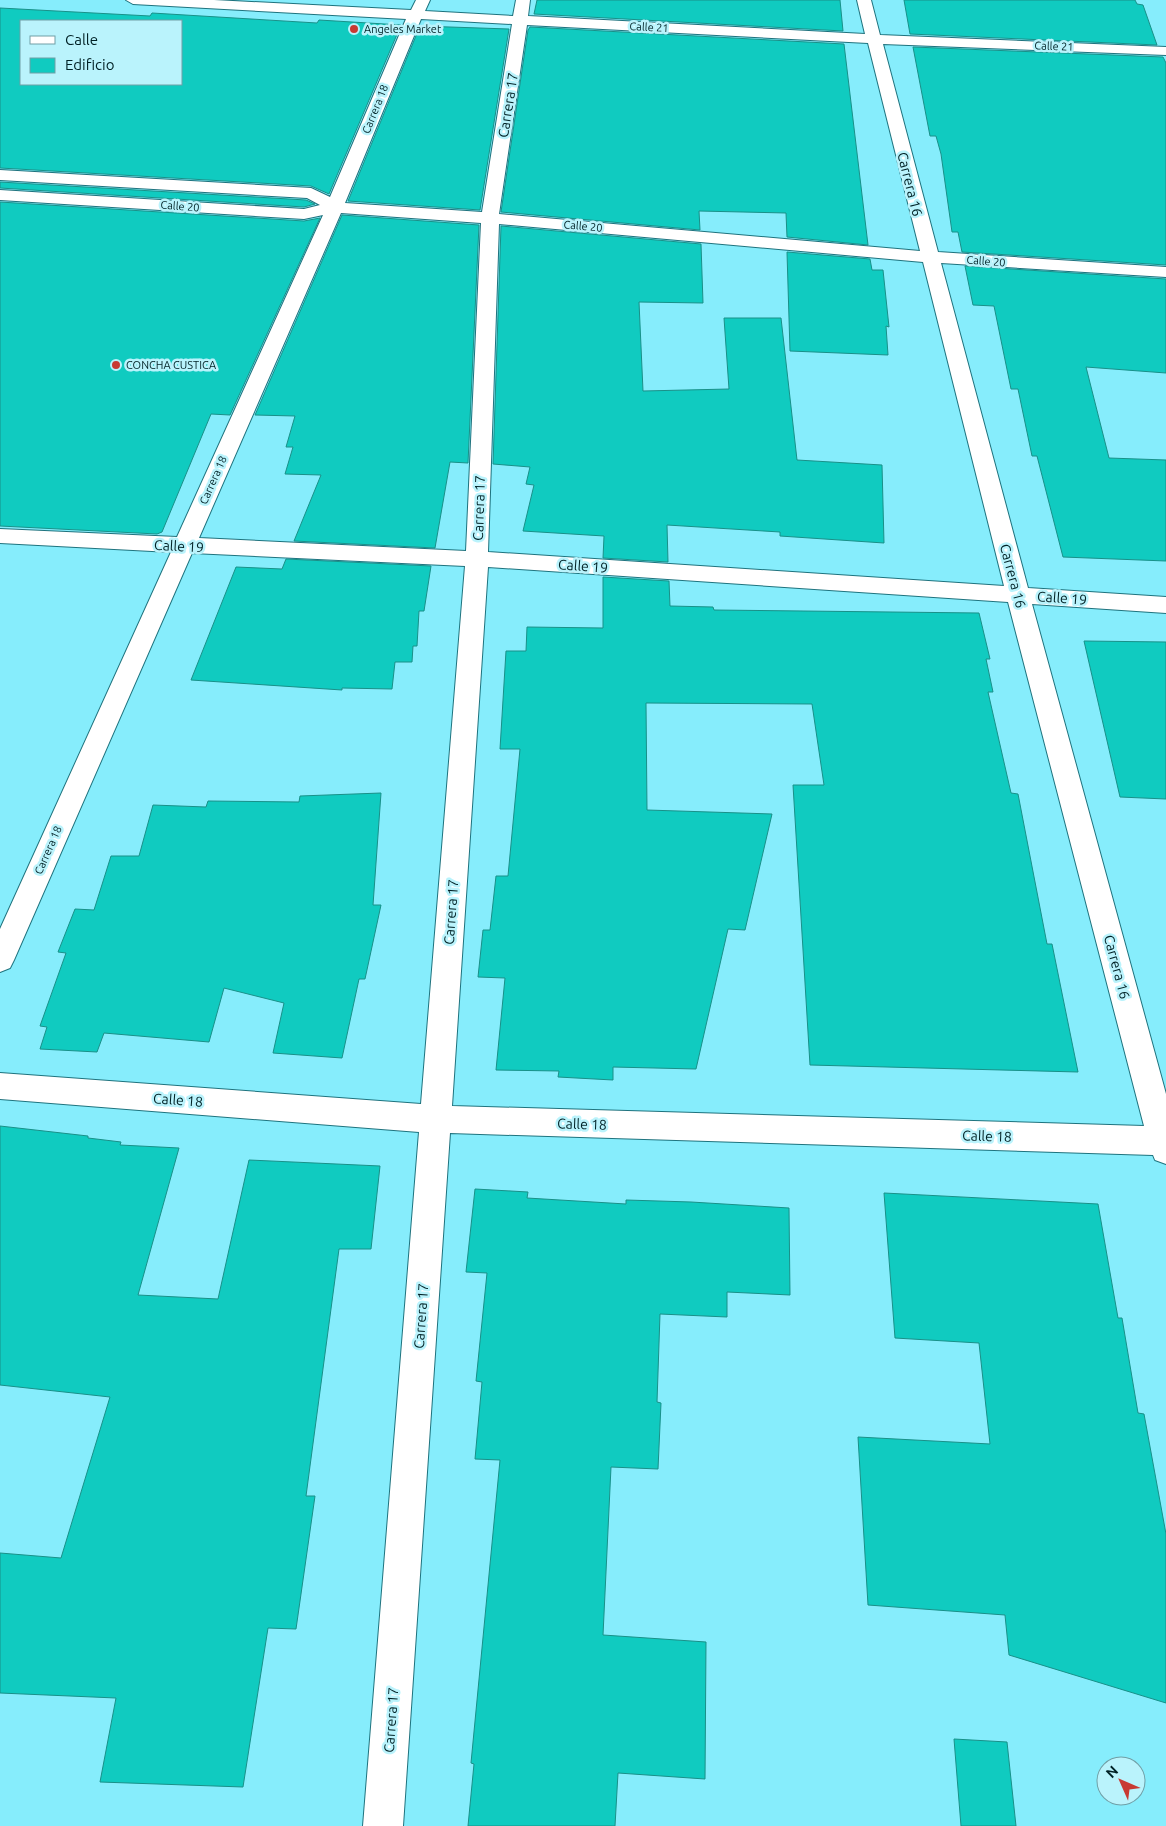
<svg xmlns="http://www.w3.org/2000/svg" width="1166" height="1826" viewBox="0 0 1166 1826" font-family="Ubuntu,sans-serif">
	<style>
		.building { fill: #10cbc0; stroke: #199088; fill-rule: evenodd }
		.lines { fill: none; stroke-linecap: round; stroke-linejoin: round }
		.minor-casing { stroke: #1f737e; stroke-width: 2 }
		.minor { fill: #fff; fill-rule: evenodd }
		.poi-dot { fill: #c83a33; stroke: #baf3fc; stroke-width: 2 }
		.labels { text-anchor: middle; stroke-width: 5; stroke-linejoin: round; paint-order: stroke }
		.far-street-label { font-size: 11px; fill: #002125; stroke: #baf3fc }
		.far-poi-label { font-size: 11px; fill: #002125; stroke: #baf3fc; text-anchor: start }
		.street-label { font-size: 14px; fill: #002125; stroke: #baf3fc }
	</style>
	<rect width="100%" height="100%" fill="#86edfc"/>
	<path class="building" d="M537,0H840L843,31L534,14Z
		M904,0H1135L1137,4L1143,5L1157,45L910,34Z
		M0,8L150,16L152,13L317,23L319,20L401,25L329,194L311,186L0,168ZM21,21H181V84H21Z
		M420,26L509,29L480,210L348,201Z
		M530,27L844,44L868,245L787,237L786,213L699,211L700,230L501,212L528,30Z
		M913,47L1163,57L1166,63V265L962,252L958,232H952L941,154L936,136H930Z
		M0,182L306,200L315,204L304,207L0,188Z
		M0,202L304,221L320,218L230,415L211,414L162,532L157,534L0,526Z
		M342,215L479,225L468,463L450,462L435,548L294,541L321,475L285,474L293,447H286L295,416L255,415Z
		M501,226L701,244L703,303L639,302L643,391L729,389L724,318H781L797,460L882,465L884,543L780,536V532L667,525L668,562L603,558L604,536L523,531L534,485L526,484L530,467L493,464Z
		M787,252L870,259L872,270H883L889,327L886,326L888,355L790,351Z
		M965,266L1166,279V373L1086,367L1109,458L1166,460V561L1063,557L1037,456H1032L1018,389H1011L994,306L973,305Z
		M286,559L431,566L424,611H419L417,646H413L412,662H395L392,689L342,688V690L191,680L236,567L282,569Z
		M603,577L669,581L670,606L713,607L714,610L979,613L990,659H986L993,692H988L1011,793L1018,794L1047,944H1052L1078,1072L810,1065L793,785H824L812,704L646,703L647,810L772,814L745,930L728,929L696,1069L613,1067V1080L558,1077L559,1071L496,1070L505,978L478,977L483,930H490L496,876H508L520,749H500L506,651H526L527,627L603,628Z
		M1084,641L1166,642V799L1120,797Z
		M381,793L373,905H381L365,979H359L342,1058L273,1053L284,1003L224,988L209,1042L104,1033L97,1052L40,1049L47,1027L40,1026L66,953L58,952L75,909L94,910L111,856H139L153,805L206,807L208,801L299,802L300,796Z
		M0,1126L88,1136V1138L121,1142L120,1145L179,1148L138,1295L218,1299L249,1160L380,1166L371,1249H339L306,1496H315L296,1629L268,1628L243,1787L100,1782L116,1698L0,1693V1553L61,1558L110,1397L0,1385Z
		M475,1189L528,1192L527,1198L626,1204V1200L691,1202L789,1208L790,1295L727,1292V1317L660,1314L657,1402L661,1403L658,1469L611,1467L603,1635L706,1642L705,1779L618,1773L615,1826H468L474,1764L471,1763L500,1460L475,1459L482,1382L476,1381L487,1273L466,1272Z
		M884,1193L1098,1204L1118,1318H1122L1138,1413L1144,1414L1166,1534V1703L1009,1655L1005,1615L868,1605L858,1437L990,1444L979,1343L895,1338Z
		M954,1739L1007,1742L1016,1826H961Z"/>
	<g class="lines">
		<g class="minor-casing">
			<path id="minor" d="M126,0H214L411,10L416,0H430L425,11L513,16L516,0H530L528,16L865,34L857,0H871L880,35L1166,47V55L883,44L938,252L1166,267V277L941,263L1028,588L1166,597V613L1032,604L1166,1094V1164L1155,1160L1153,1155L450,1133L403,1826H363L419,1132L0,1099V1073L421,1104L465,566L192,553L14,960L10,968L0,972V929L171,552L0,543V529L177,537L323,215L304,219L0,200V190L304,209L320,205L307,198L0,180V170L311,188L330,197L406,19L133,4ZM421,19L512,24L482,212L345,203ZM527,25L868,43L920,251L499,214ZM341,213L481,223L466,551L199,538ZM499,224L923,262L1004,586L488,552ZM488,567L1008,602L1144,1126L452,1106Z"/>
		</g>
		<use href="#minor" class="minor"/>
	</g>
	<g class="poi-dot">
		<circle cx="354" cy="29" r="5"/>
		<circle cx="116" cy="365" r="5"/>
	</g>
	<g class="labels">
		<g class="far-street-label">
			<text transform="translate(649 27) rotate(3)" y="4">Calle 21</text>
			<text transform="translate(1054 46) rotate(2)" y="4">Calle 21</text>
			<text transform="translate(375 109) rotate(-68)" y="4">Carrera 18</text>
			<text transform="translate(180 206) rotate(4)" y="4">Calle 20</text>
			<text transform="translate(583 226) rotate(5)" y="4">Calle 20</text>
			<text transform="translate(986 261) rotate(4)" y="4">Calle 20</text>
			<text transform="translate(213 480) rotate(-66)" y="4">Carrera 18</text>
			<text transform="translate(48 850) rotate(-66)" y="4">Carrera 18</text>
		</g>
		<g class="far-poi-label">
			<text x="364" y="33">Angeles Market</text>
			<text x="126" y="369">CONCHA CUSTICA</text>
		</g>
		<g class="street-label">
			<text transform="translate(508 105) rotate(-81)" y="5">Carrera 17</text>
			<text transform="translate(910 184) rotate(76)" y="5">Carrera 16</text>
			<text transform="translate(479 508) rotate(-88)" y="5">Carrera 17</text>
			<text transform="translate(179 546) rotate(3)" y="5">Calle 19</text>
			<text transform="translate(583 566) rotate(4)" y="5">Calle 19</text>
			<text transform="translate(1013 576) rotate(75)" y="5">Carrera 16</text>
			<text transform="translate(1062 598) rotate(4)" y="5">Calle 19</text>
			<text transform="translate(451 912) rotate(-86)" y="5">Carrera 17</text>
			<text transform="translate(1117 967) rotate(75)" y="5">Carrera 16</text>
			<text transform="translate(178 1100) rotate(4)" y="5">Calle 18</text>
			<text transform="translate(582 1124) rotate(2)" y="5">Calle 18</text>
			<text transform="translate(987 1136) rotate(2)" y="5">Calle 18</text>
			<text transform="translate(421 1316) rotate(-86)" y="5">Carrera 17</text>
			<text transform="translate(391 1720) rotate(-86)" y="5">Carrera 17</text>
		</g>
	</g>
	<rect x="20" y="20" width="162" height="65" fill="#baf3fc" stroke="#709fa6"/>
	<rect x="30" y="36" width="25" height="8" fill="#ffffff" stroke="#709fa6"/>
	<text x="65" y="45" font-size="15" fill="#002125">Calle</text>
	<rect x="30" y="58" width="25" height="15" fill="#10cbc0" stroke="#709fa6"/>
	<text x="65" y="70" font-size="15" fill="#002125">Edificio</text>
	<g transform="translate(1121 1781) rotate(315)"><circle r="24" fill="#baf3fc" stroke="#709fa6"/>
	<path d="M0-4L9 19L0 12L-9 19Z" fill="#c83a33"/>
	<text y="-8" font-size="14" font-weight="bold" text-anchor="middle" fill="#002125">N</text>
	</g>
</svg>
